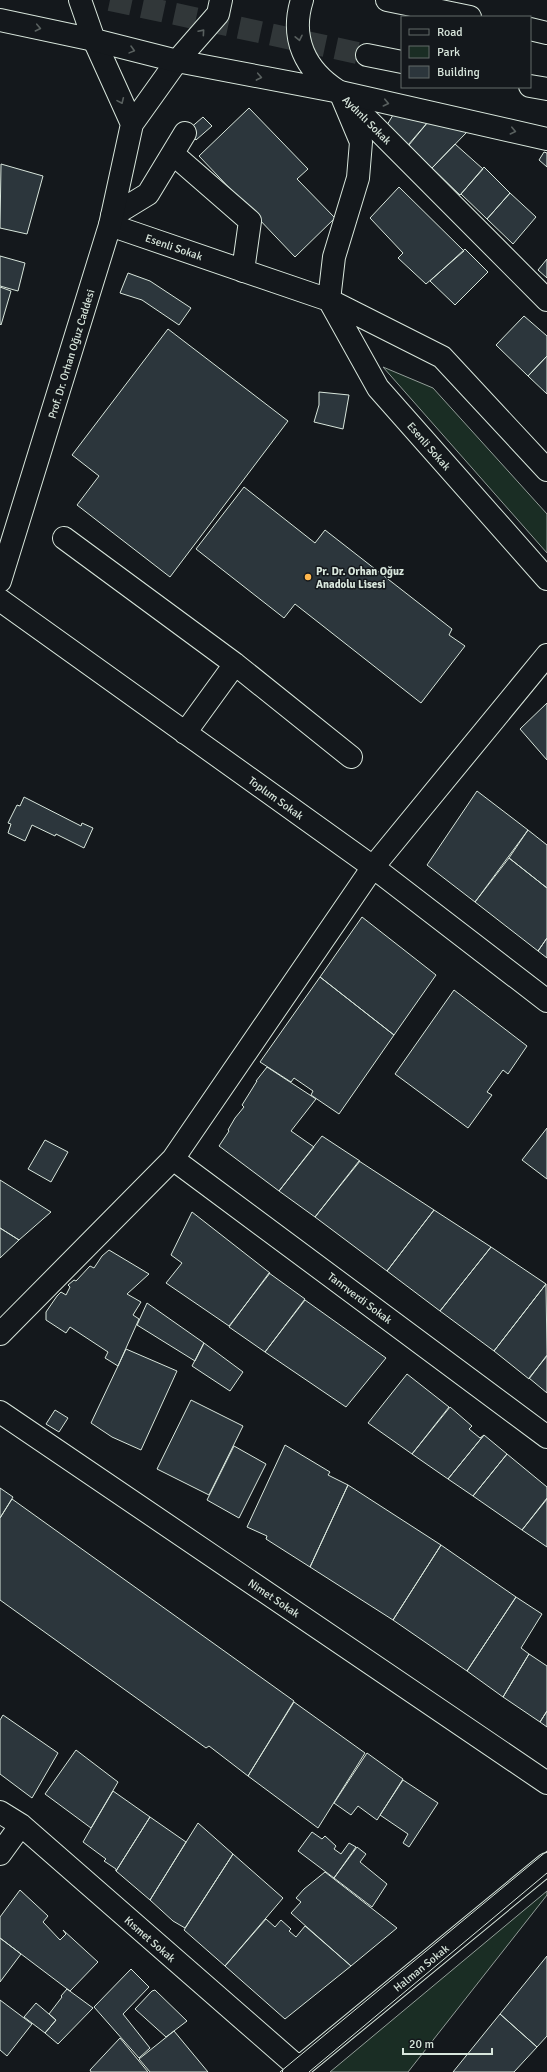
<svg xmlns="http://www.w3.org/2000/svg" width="547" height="2072" viewBox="0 0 547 2072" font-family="Signika,sans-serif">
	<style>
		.green { fill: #1a2d24; stroke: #939e99 }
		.building { fill: #2c363c; stroke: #d8e6dc }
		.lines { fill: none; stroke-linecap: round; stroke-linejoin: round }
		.highway-tunnel { stroke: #313739; stroke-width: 22; stroke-dasharray: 22 11; stroke-linecap: butt }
		.minor-casing { stroke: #d8e6dc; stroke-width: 24 }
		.major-casing { stroke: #d8e6dc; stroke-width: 24 }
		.highway-casing { stroke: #d8e6dc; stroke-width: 24 }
		.minor { stroke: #14181c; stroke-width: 22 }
		.major { stroke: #14181c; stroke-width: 22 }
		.highway { stroke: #14181c; stroke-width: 22 }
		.tram { stroke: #d8e6dc; stroke-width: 1 }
		.oneway { stroke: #59605f }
		.poi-dot { fill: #ffb74d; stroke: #14181c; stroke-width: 1.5 }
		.labels { text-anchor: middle; stroke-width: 3; stroke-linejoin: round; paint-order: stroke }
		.street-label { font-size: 11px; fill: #d8e6dc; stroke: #14181c }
		.poi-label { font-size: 11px; font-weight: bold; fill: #d8e6dc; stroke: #14181c; text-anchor: start }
	</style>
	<rect width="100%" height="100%" fill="#14181c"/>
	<path class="green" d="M383,367L433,388L547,514V553Z
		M547,1891V1895L408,2072H330Z"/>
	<path class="building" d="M249,108L308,169L297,179L335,218L295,257L199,156Z
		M393,115L427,123L408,145L387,125Z
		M203,117L212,126L196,140L188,130Z
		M428,122L467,132L432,168L409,145Z
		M455,144L483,169L460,195L432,168Z
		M544,152L547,153V167L539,160Z
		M1,164L43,176L27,234L0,228Z
		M484,167L510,193L487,219L461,194Z
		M399,187L464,251L426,284L398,258L403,253L370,218Z
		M510,193L536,217L513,244L487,219Z
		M465,249L488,272L455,305L430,281Z
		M0,256L25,263L18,291L0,286Z
		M547,259V278L538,270Z
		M128,273L150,281L191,308L179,325L142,300L120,293Z
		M0,287L11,291L1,325L0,324Z
		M524,316L547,336V356L528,376L496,345Z
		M168,329L288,421L170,577L77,505L99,476L72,455Z
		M547,356V394L528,376Z
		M319,392L349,395L343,429L314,422L319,405Z
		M244,487L315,543L325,530L452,629L449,635L465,646L421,703L295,604L284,618L196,549Z
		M547,703V760L520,729Z
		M477,791L528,830L475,902L427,865Z
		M24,797L81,826L82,823L93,828L84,848L56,834L55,836L32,825L25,841L8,833L11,824L8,823L17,805L20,806Z
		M528,830L547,845V888L509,858Z
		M509,858L547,888V938L538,951L475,902Z
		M362,917L436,975L394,1035L320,977Z
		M547,938V958L538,951Z
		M320,977L394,1035L339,1114L311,1095L313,1091L294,1078L291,1082L260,1062Z
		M454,990L527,1046L508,1074L503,1070L487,1092L492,1095L468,1128L395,1074Z
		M267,1067L316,1099L291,1131L314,1147L279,1191L219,1146L229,1131L228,1130L235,1118L244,1107L242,1105L257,1081H256Z
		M547,1128V1179L522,1160Z
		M322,1136L360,1161L315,1217L279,1191Z
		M45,1140L68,1152L51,1182L28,1169Z
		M359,1161L434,1210L387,1271L315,1217Z
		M0,1180L51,1212L19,1240L0,1228Z
		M434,1210L491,1247L440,1311L387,1271Z
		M192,1212L270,1273L229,1326L166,1283L182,1263L171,1255Z
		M0,1228L19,1240L0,1258Z
		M491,1247L546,1284L494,1351L440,1311Z
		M109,1250L149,1274L127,1294L141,1302L133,1315L139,1319L118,1366L105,1358L108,1352L70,1327L66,1333L46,1320V1312L57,1296L61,1292L66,1295L70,1287L68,1285L74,1280L76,1281L90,1266L94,1268L102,1256Z
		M269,1273L305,1299L265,1352L229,1327Z
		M546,1284L547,1355L529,1379L494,1351Z
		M305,1300L386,1358L346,1407L265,1352Z
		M147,1303L204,1343L195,1361L137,1325Z
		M204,1343L243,1372L230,1391L192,1366Z
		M126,1349L177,1371L141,1450L112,1437L91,1423Z
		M547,1356V1393L529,1378Z
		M407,1374L449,1407L412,1454L368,1423Z
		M191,1400L243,1426L209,1495L157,1469Z
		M450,1407L472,1426L469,1429L480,1438L484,1435L448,1479L412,1454Z
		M55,1410L68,1418L59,1432L46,1424Z
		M484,1435L507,1454L473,1496L448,1479Z
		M285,1445L330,1472L328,1475L348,1485L310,1567L266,1539L267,1536L247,1527Z
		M234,1446L266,1464L239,1518L207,1500Z
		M507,1454L547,1487V1499L522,1530L473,1496Z
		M348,1485L441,1545L393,1620L310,1567Z
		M0,1488L13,1497L0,1518Z
		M547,1498V1547L522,1530Z
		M12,1499L294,1701L248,1776L209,1746L206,1748L0,1600V1518Z
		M441,1545L516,1597L467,1671L393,1620Z
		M516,1597L542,1614L521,1648L529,1654L503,1697L467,1671Z
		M529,1654L547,1666V1711L540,1722L503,1697Z
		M294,1702L365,1753L318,1828L248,1776Z
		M547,1711V1727L540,1722Z
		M3,1715L58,1753L32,1798L0,1774V1720Z
		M76,1750L118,1782L91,1828L45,1794Z
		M367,1753L403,1779L377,1820L358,1806L351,1815L334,1803Z
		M403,1780L438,1803L409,1847L403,1843L408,1834L380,1815Z
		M113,1791L150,1817L116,1871V1869L104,1861L106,1859L83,1842Z
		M150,1817L186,1842L150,1900L116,1871Z
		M198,1823L233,1854L185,1928L173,1921L150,1900Z
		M312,1832L322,1839L325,1836L336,1846L334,1849L341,1854L349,1843L356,1847L334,1878L298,1851Z
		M357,1847L366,1854L360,1862L387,1884L372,1907L334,1878Z
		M233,1854L283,1898L225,1966L184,1930Z
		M325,1872L397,1928L351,1966L291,1913L301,1902L296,1898L304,1889Z
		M20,1890L48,1916L43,1922L60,1940L66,1934L63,1930L98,1962L70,1991L0,1938V1917Z
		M266,1919L275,1927L281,1920L291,1929L289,1931L296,1937L305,1926L351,1966L285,2019L225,1966Z
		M0,1938L21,1954L0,1982Z
		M547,1956V2036L537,2047L500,2014Z
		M131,1969L149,1987L123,2014L150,2048L139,2058L94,2007Z
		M67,1989L93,2008L58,2044L45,2033L56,2020L49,2014L62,1997L61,1996Z
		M155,1990L187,2021L166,2037L135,2009L152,1991Z
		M0,2000L32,2024L7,2056L0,2050Z
		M36,2003L56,2020L45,2033L24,2017Z
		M500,2014L537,2047L514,2072H453Z
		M174,2031L208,2072H150L139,2059Z
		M120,2038L148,2072H91L90,2070Z"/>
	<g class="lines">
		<path class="highway-tunnel" d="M110,0L367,55"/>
		<g class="minor-casing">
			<path id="minor" d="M173,154L250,221L243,271
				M112,216L148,194L185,133
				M110,225L329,300L378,388L547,579
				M547,300L340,92L361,142L358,178L334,257L329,300L442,357L547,470
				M64,538L235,664L351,757
				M0,600L373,867L547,1001
				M185,733L235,664
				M173,1159L547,1437
				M0,1334L173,1159L373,867L547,655
				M0,1412L547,1783
				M0,1812L21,1825L299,2068
				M0,1854L21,1825
				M294,2072L547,1864"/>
		</g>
		<g class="major-casing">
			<path id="major" d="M94,40L132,124
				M0,581L110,225L132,124L177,61"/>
		</g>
		<g class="highway-casing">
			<path id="highway" d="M80,0L94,40
				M302,0C290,38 305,70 338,91
				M387,0L470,17
				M0,20L94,40L177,61L340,92L547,139
				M530,29L547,33
				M367,55L402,62
				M177,61L218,14L221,0
				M530,86L547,89"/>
		</g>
		<use href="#minor" class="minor"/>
		<use href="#major" class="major"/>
		<use href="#highway" class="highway"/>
		<path class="tram" d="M280,2072L547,1851
			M309,2072L547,1873"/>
	</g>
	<defs><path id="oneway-chevron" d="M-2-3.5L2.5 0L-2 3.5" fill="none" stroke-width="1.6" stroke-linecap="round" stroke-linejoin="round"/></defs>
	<g class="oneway">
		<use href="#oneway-chevron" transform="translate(38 28) rotate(12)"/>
		<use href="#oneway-chevron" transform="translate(202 32) rotate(-49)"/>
		<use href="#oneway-chevron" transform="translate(299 38) rotate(78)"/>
		<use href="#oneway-chevron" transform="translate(132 50) rotate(15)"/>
		<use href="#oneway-chevron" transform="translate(259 77) rotate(11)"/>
		<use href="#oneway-chevron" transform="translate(121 101) rotate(66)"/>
		<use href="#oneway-chevron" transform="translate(386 103) rotate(13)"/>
		<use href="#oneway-chevron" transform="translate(513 131) rotate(13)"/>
	</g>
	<circle class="poi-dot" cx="308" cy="577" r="4"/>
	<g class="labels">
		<g class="street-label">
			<text transform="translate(367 120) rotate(45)" y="4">Aydınlı Sokak</text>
			<text transform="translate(174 247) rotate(19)" y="4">Esenli Sokak</text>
			<text transform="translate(71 354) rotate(-73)" y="4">Prof. Dr. Orhan Oğuz Caddesi</text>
			<text transform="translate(429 446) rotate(49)" y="4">Esenli Sokak</text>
			<text transform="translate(276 798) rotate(36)" y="4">Toplum Sokak</text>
			<text transform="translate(360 1298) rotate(37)" y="4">Tanrıverdi Sokak</text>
			<text transform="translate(274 1598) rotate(34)" y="4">Nimet Sokak</text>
			<text transform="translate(150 1939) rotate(41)" y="4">Kısmet Sokak</text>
			<text transform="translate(421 1968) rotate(-39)" y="4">Halman Sokak</text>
		</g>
		<g class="poi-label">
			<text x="316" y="575">Pr. Dr. Orhan Oğuz<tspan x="316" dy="13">Anadolu Lisesi</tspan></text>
		</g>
	</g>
	<rect x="401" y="16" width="130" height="72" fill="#14181c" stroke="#626a69"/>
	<rect x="409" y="29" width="20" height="6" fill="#14181c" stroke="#626a69"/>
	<text x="437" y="36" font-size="12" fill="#d8e6dc">Road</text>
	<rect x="409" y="46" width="20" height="12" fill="#1a2d24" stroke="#626a69"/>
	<text x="437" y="56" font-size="12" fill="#d8e6dc">Park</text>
	<rect x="409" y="66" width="20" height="12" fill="#2c363c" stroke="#626a69"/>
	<text x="437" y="76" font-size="12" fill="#d8e6dc">Building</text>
	<path d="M403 2048v6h89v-6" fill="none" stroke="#d8e6dc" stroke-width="2"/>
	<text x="409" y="2048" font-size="12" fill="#d8e6dc" stroke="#14181c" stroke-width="3" paint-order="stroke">20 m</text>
</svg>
